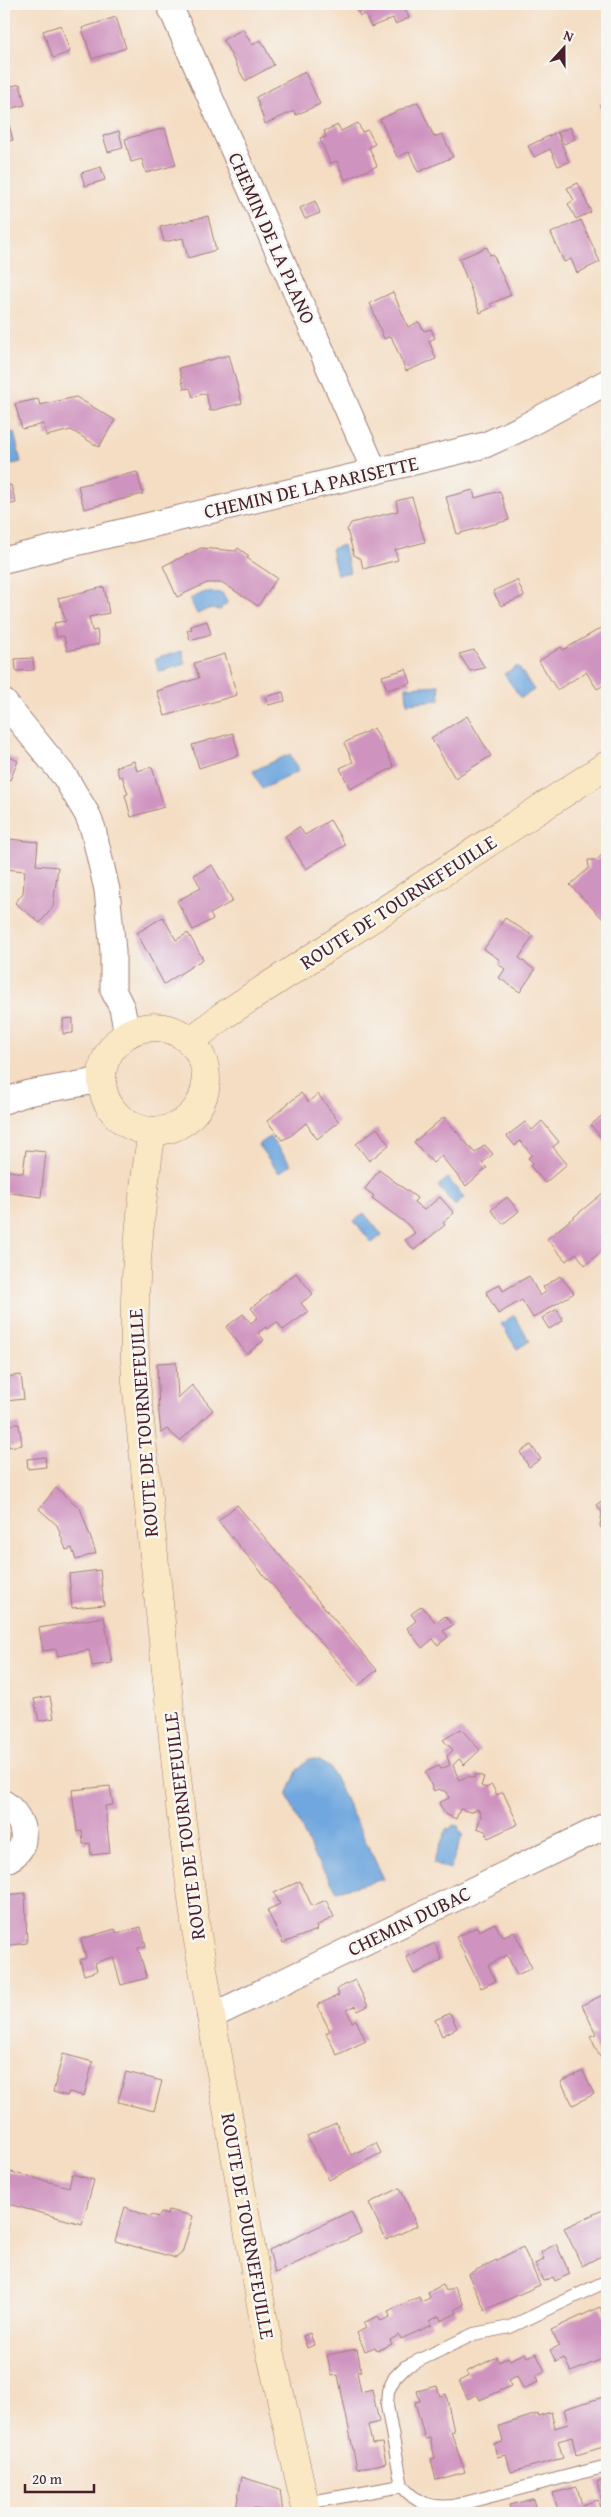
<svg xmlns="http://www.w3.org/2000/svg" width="611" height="2517" viewBox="0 0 611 2517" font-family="'Gentium Book Plus',serif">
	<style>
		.water { fill: #70a7de; stroke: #5d6384 }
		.building { fill: #cf93bf }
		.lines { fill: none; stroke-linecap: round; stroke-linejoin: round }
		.lane-casing { stroke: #9f7e77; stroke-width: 14 }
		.street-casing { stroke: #9f7e77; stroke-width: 27 }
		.secondary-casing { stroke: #9f7e77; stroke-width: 29 }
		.lane { stroke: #fff; stroke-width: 12 }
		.street { stroke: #fff; stroke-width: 25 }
		.secondary { stroke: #fae7c3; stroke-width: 28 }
		.labels { text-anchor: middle; stroke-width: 5; stroke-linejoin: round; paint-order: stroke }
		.street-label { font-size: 20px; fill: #4a1f2b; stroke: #f6f6f2 }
	</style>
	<rect width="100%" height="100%" fill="#f6f6f2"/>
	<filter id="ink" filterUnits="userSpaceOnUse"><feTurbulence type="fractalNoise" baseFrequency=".02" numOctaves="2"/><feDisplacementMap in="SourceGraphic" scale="10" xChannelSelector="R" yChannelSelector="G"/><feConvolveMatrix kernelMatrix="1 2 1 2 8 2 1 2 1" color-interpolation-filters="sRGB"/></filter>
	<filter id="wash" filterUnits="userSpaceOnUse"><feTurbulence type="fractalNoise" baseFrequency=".0096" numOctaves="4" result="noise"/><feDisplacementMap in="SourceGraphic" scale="20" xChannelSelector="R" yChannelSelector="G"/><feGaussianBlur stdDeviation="1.12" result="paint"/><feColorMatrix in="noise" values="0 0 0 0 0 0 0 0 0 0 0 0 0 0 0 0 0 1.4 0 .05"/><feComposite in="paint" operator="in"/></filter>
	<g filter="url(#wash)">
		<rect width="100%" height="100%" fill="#f4ddc3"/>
		<path class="water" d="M14,432L21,462L8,465L4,435Z
			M343,545L350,572L337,575L331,549Z
			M205,592L222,593L227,602L225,606L221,607V610L208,609L197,614L190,599Z
			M182,651L185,664L159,672L155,659Z
			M518,666L534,690L521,698L504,674Z
			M439,685L440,700L407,703L406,687Z
			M290,754L299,771L262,789L253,771Z
			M270,1137L291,1164L279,1173L258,1145Z
			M448,1178L464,1198L455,1206L438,1186Z
			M364,1213L382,1235L372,1243L354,1221Z
			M514,1315L530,1341L517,1349L501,1324Z
			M309,1759L320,1761L330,1768L384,1879L337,1891L314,1856L287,1795L298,1769Z
			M453,1825L458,1826L460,1832L463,1834L450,1869L433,1863L447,1828L450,1829Z"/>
		<g id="blocks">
			<path class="building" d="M354,4H403L409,18L395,24L393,18L371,27L365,14L360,16Z
				M116,17L126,48L92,59L82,28Z
				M61,25L70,52L53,58L43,31Z
				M243,29L252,45L261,40L274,65L245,81L223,40Z
				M305,72L320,104L296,115L294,111L265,124L256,97Z
				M20,84L25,105L5,110L13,140L4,142V88Z
				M607,101V120L600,105Z
				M418,102L434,137L442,134L453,157L418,172L409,152L397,157L380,119Z
				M358,123L362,132L368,130L375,144L369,147L377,166L345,180L337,161L330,163L320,139L326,137L324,131L338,125L341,131Z
				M570,127L575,139L564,144L558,132Z
				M165,128L176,165L146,173L142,159L131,162L125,139Z
				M119,131L123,148L108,152L103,136Z
				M557,132L569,162L558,166L550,149L534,157L528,146Z
				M101,167L105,180L85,186L81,173Z
				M578,183L591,212L576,219L568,204L574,200L567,188Z
				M315,201L320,213L305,219L300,208Z
				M208,216L216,250L188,258L183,238L164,242L160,227Z
				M581,220L600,262L577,273L571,259L564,262L551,233Z
				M487,247L490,255L493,254L511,295L490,304L492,307L480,313L459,259Z
				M393,292L408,327L419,322L424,331L431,329L435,338L429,341L436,359L406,371L391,336L384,339L370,303Z
				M229,355L242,403L210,411L206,393L193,397L190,388L184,389L179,368Z
				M76,397L115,420L99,447L71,430L46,436L44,424L22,429L15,404L38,399L40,405Z
				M137,472L143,494L84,509L78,486Z
				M11,485L16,503L4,506V486Z
				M473,490L475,498L500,491L509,520L457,534L446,497Z
				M412,497L425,542L395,550L398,560L363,569L361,559L354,555L347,530L351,523L398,511L396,501Z
				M201,548L236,551L238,548L249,556L247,558L277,578L258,606L223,583H207L177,597L163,566Z
				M517,580L524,596L501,606L493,591Z
				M104,587L109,613L89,617L92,631L97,630L99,644L67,651L64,636L57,637L54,623L66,621L58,598Z
				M207,621L211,634L190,640L187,630L192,629L191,626Z
				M603,627L607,633V683L597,689L586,672L557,690L539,661L561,647L563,650Z
				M474,650L485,668L470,671L459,654Z
				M225,654L237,695L165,716L157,691L199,678L194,663Z
				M33,658L34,670L16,671L15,659Z
				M406,669L411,683L387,690L382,676Z
				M283,692L285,701L268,705L265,697Z
				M467,716L491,756L455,778L431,738Z
				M374,728L394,767L350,789L340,768L353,762L344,743Z
				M233,733L239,755L199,768L192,745Z
				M4,754L18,761L10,780L4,777Z
				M134,761L137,771L152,767L164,807L131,817L125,795L128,794L122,776L119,777L116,767Z
				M330,820L345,845L306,869L285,836L299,827L305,835Z
				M9,839L38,842L36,865L58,867L53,907L40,923L15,903L23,893L25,871L6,869Z
				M607,849V921L606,922L570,885L589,868L588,860H597Z
				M212,865L233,901L210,914L213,919L193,930L177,901L201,888L194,875Z
				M163,917L176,940L188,933L203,959L164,984L137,933Z
				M505,918L533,936L519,958L535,970L520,992L499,978L505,969L498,964L500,960L484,949Z
				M73,1018V1033L63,1034V1019Z
				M301,1093L308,1102L318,1094L339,1122L317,1139L306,1123L289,1137L282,1140L267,1121Z
				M607,1111V1145L591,1125Z
				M444,1117L475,1153L485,1145L493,1154L482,1163L487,1168L466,1186L441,1156L433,1163L414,1142Z
				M542,1121L559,1142L553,1147L567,1164L545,1183L530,1166L533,1163L528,1158L532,1155L520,1141L515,1146L507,1136L525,1122L532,1130Z
				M377,1128L389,1145L369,1161L356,1144Z
				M26,1150L46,1152L41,1197L4,1192V1170L23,1173Z
				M379,1170L417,1198L414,1202L424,1210L440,1197L454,1213L443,1222L445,1225L414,1250L405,1240L415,1233L407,1224L372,1198L374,1196L365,1189Z
				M603,1193L607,1198V1230L602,1235L607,1241V1247L585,1265L576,1253L566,1261L547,1239Z
				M507,1197L519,1211L503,1224L491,1210Z
				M296,1273L313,1294L301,1303L308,1312L283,1330L277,1322L267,1329L266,1327L258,1333L264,1340L247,1354L226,1327L243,1314L251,1323L258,1317L251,1308Z
				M529,1276L540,1296L546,1292L543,1287L560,1276L574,1293L533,1318L522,1300L498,1314L486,1292L500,1284L503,1291Z
				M4,1306L8,1318L4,1319Z
				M557,1309L563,1321L549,1329L542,1318Z
				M176,1362L178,1398L192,1385L213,1410L180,1441L167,1429L161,1433L159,1414L157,1363Z
				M21,1375L24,1399L6,1401L4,1377Z
				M19,1424L22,1445L9,1447L8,1441L4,1442V1425Z
				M531,1445L541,1459L529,1467L520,1452Z
				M45,1457L46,1467L28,1469L27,1459Z
				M56,1488L80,1508L96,1553L76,1560L72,1548L66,1550L57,1525L39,1509Z
				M607,1497V1535L600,1526L602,1512L596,1505Z
				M237,1505L377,1670L358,1686L218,1521Z
				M100,1570L104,1605L72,1608L69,1574Z
				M422,1606L436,1623L445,1616L453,1625L443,1631L448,1637L438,1645L433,1639L422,1648L407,1628L416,1621L411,1614Z
				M104,1617L112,1663L92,1666L89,1650L58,1656L56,1649L43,1651L39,1628Z
				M50,1696L54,1718L39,1721L34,1699Z
				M461,1729L480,1750L464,1765L459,1759L453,1765L459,1780L468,1776L474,1778L476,1774L484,1777L481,1786L486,1788L492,1785L497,1795L503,1792L518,1824L488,1838L485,1831L477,1828L481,1816L478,1809L470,1812L460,1809L456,1819L445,1814L439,1803L449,1798L447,1792L438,1789L434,1791L425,1772L439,1766L441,1769L450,1765L447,1756L453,1750L443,1740Z
				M110,1786L113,1805L105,1806L110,1853L91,1855L90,1843L83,1844L82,1831L77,1832L72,1790Z
				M300,1881L312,1906L326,1900L334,1917L316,1926L317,1930L283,1943L267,1910L280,1904L274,1893Z
				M25,1893L27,1943L4,1946V1895Z
				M495,1923L502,1937L514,1931L532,1968L517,1975L507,1955L488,1965L496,1981L481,1988L456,1937L477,1927L479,1931Z
				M141,1927L146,1946L138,1948L147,1978L121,1985L113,1957L95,1963L97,1971L84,1975L80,1960L86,1958L81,1939L115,1929L117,1933Z
				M435,1943L442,1960L414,1974L406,1957Z
				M355,1980L368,2006L358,2011L355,2006L347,2010L352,2022L356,2020L366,2041L337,2055L326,2033L330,2031L317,2005L339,1995L337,1989Z
				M607,1993V2054L600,2057L590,2036L596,2034L582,2005Z
				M450,2013L457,2028L442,2036L435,2020Z
				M63,2054L93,2062L84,2096L69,2092L67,2096L53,2092Z
				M583,2071L594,2094L573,2105L561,2082Z
				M126,2072L162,2081L154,2111L118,2102Z
				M4,2077L7,2078L4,2089Z
				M336,2123L351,2155L376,2143L381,2153L329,2180L307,2136Z
				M7,2171L69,2187L72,2174L94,2180L82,2224L4,2203V2183Z
				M400,2188L417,2226L386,2240L369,2203Z
				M125,2207L150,2217L151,2215L159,2217L161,2213L167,2215L168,2210L193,2216L182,2253L176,2258L115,2241Z
				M607,2208V2253L582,2266L564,2228Z
				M351,2211L361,2233L275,2273L269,2250Z
				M556,2244L570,2274L555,2281L553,2277L543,2281L535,2264L544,2259L541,2252Z
				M523,2247L540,2285L485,2310L468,2274Z
				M443,2285L446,2291L455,2287L464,2305L455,2309L457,2313L441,2321L439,2316L430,2321L432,2325L401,2339L399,2335L390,2340L392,2344L377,2351L375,2347L365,2351L357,2333L366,2328L363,2323L378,2316L381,2321L390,2317L388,2311L419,2297L421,2302L430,2298L428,2292Z
				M600,2307L607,2322V2357L571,2372L564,2358L556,2362L550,2350L559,2346L551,2330Z
				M310,2333L314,2345L307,2348L303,2336Z
				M357,2349L361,2371L357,2372L361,2392L372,2389L379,2422L368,2425L372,2444L382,2443L386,2463L357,2469L338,2375L332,2376L327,2355Z
				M525,2353L527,2357L536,2353L545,2371L536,2376L538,2382L523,2389L517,2376L508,2380L511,2386L480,2400L477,2394L468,2399L459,2381L469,2376L466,2372L497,2357L499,2362L508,2357L510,2360Z
				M437,2386L440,2396L446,2394L454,2432H451L465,2472L436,2480L431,2459L435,2458L430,2438L425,2439L415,2402L420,2401L417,2391Z
				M603,2397L607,2398V2446L576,2455L572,2437L558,2441L563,2458L511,2472L506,2455L497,2457L494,2444L503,2442L499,2426L537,2414L538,2416L551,2412L555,2428L568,2424L564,2409Z
				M242,2477L280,2489L283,2513H271L254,2508L253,2513H235Z
				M607,2479V2513H605L597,2482Z
				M577,2487L582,2505L598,2500L601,2513H559L553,2493Z
				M533,2499L537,2513H512L509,2505Z"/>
		</g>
	</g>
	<g filter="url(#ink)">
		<use href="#blocks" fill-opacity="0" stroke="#9f7e77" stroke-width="1"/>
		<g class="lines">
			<g class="lane-casing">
				<path id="lane" d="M607,2281L510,2327L474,2334L405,2367L395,2377L388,2391L387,2406L402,2486C417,2504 431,2508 453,2506L607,2466
					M305,2503L402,2486"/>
			</g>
			<g class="street-casing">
				<path id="street" d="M169,4L375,472
					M4,560L485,445L522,428L607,382
					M4,702L65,777L87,814L93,829L107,890L113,951V990L122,1008L127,1034
					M4,1101L28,1093L102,1080
					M4,1803C25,1817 34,1851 4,1861
					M210,2017L607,1825"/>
			</g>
			<g class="secondary-casing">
				<path id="secondary" d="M102 1079a52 52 0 1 1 104 0a52 52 0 1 1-104 0Z
					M191,1041L221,1017L607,765
					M152,1131C139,1216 131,1296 136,1382L181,1815L196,1929L265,2328L307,2513"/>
			</g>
			<use href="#lane" class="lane"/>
			<use href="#street" class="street"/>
			<use href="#secondary" class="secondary"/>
		</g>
	</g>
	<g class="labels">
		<g class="street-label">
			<text transform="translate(272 238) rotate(66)" y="7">CHEMIN DE LA PLANO</text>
			<text transform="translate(311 487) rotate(-13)" y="7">CHEMIN DE LA PARISETTE</text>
			<text transform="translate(398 902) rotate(-33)" y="7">ROUTE DE TOURNEFEUILLE</text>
			<text transform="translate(143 1423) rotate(-94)" y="7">ROUTE DE TOURNEFEUILLE</text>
			<text transform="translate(184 1826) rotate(-97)" y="7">ROUTE DE TOURNEFEUILLE</text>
			<text transform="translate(409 1921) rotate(-26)" y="7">CHEMIN DUBAC</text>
			<text transform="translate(248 2226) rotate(80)" y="7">ROUTE DE TOURNEFEUILLE</text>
		</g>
	</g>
	<rect width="611" height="2517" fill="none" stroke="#f6f6f2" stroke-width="20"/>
	<g transform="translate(564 48) rotate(21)" stroke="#f6f6f2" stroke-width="4" paint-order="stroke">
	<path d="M0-4L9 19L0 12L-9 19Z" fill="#4a1f2b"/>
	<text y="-8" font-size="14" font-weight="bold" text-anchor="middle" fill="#4a1f2b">N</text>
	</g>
	<path d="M25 2484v8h69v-8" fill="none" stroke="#4a1f2b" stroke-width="2.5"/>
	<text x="32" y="2484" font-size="15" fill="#4a1f2b" stroke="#f6f6f2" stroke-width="4" paint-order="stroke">20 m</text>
</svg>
